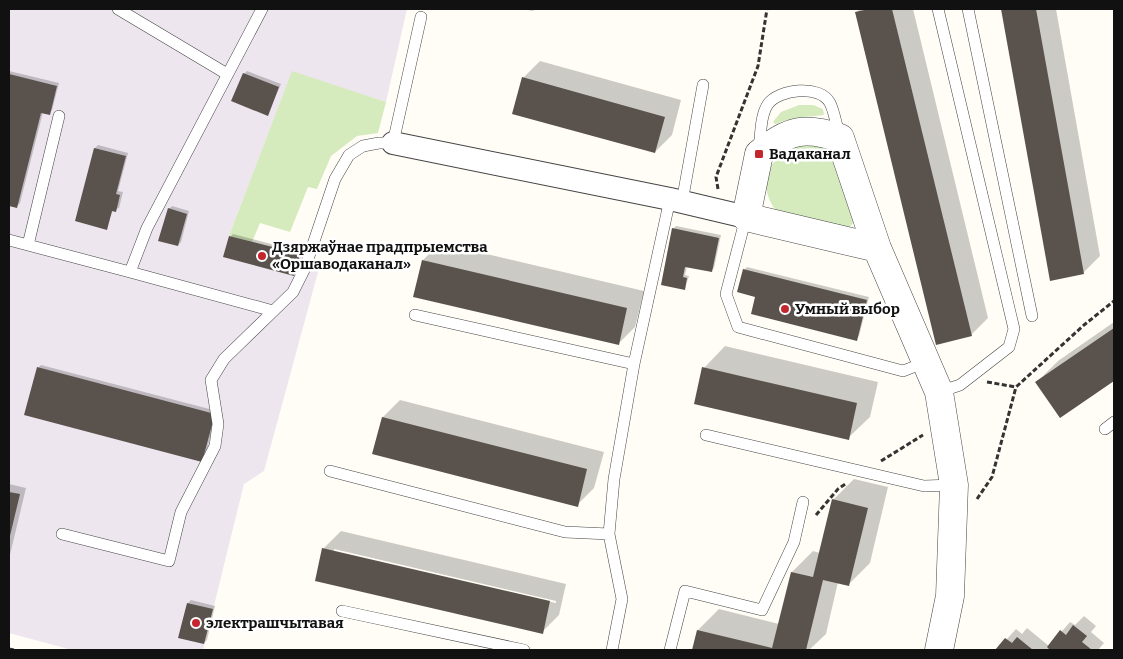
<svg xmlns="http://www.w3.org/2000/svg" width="1123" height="659" viewBox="0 0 1123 659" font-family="Bitter,serif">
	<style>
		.industrial { fill: #eee6ef }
		.green { fill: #d5ebbd }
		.shadow { fill: #0003; fill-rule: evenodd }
		.building { fill: #5a524d }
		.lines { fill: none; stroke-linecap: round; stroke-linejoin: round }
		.service-casing { stroke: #444; stroke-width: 12 }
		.minor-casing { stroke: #444; stroke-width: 24 }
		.tertiary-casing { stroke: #444; stroke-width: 29 }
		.path { stroke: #333; stroke-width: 3; stroke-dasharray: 5 2.5; stroke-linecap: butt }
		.service { stroke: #fff; stroke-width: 11 }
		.minor { stroke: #fff; stroke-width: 22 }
		.tertiary { stroke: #fff; stroke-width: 28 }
		.poi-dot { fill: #c4262e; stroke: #fff; stroke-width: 2 }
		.labels { text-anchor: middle; stroke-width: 5; stroke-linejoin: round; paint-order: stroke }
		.poi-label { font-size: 15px; font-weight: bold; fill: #111; stroke: #fff; text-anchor: start }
	</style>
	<rect width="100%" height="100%" fill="#fffdf5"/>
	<path class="industrial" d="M9,9H407L386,102L292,72L229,236L321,261L264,471L244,484L203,650H72L9,633Z"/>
	<path class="green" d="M292,71L386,102L378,133L357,136L331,156L317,189L308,187L290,232L260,223L252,242L229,236Z
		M799,105H813L823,109L824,115L795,118L775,124L773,122L781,112Z
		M807,143L832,149L854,215L853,223L849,228C835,226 796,223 785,218C778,215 773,207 770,201C757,171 779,149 807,143Z"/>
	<path class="shadow" d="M523,9H535L533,11Z
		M860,9H913L988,318L971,335L856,13Z
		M1002,9H1056L1100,256L1083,273L1051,280Z
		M540,61L681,100L672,135L655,152L523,78Z
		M9,71L59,83L52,110L49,113L43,112L20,203L17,206L9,204Z
		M247,71L281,84L268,114L244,74Z
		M98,145L128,153L118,191L123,192L119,208L113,210L106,228L76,220L95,148Z
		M172,206L189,211L181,242L178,245L169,209Z
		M676,226L721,235L714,268L711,271L687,266L685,275L689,276L685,288L673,229Z
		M233,234L302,252L297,271L294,274L230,237Z
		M440,243L644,291L635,327L618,344L423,260Z
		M747,267L869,297L859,336L856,339L757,296L744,270Z
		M1114,322V380L1060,417L1037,382L1058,361Z
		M725,346L878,382L870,417L848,438L704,368Z
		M41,365L217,411L205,457L38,368Z
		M400,400L604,452L594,488L577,505L374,453L383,417Z
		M854,479L888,487L870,563L848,585L838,582L826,634L809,650H693L698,630L719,609L779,624L792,572L813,551L820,553L833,500Z
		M9,484L26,488L9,559Z
		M341,531L566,584L559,615L542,632L316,580L324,548ZM334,549L556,601V603L334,552Z
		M191,600L215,606L207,640L204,643L188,603Z
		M1084,616L1096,626L1091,632L1104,643L1098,650H997L1016,629L1022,634L1027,628L1049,646L1070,622L1075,625Z"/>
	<path class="building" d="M869,9H892L972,336L936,345L855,12Z
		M1001,9H1036L1084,274L1050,281Z
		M243,73L279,87L268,116L231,101Z
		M9,74L57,86L50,115L41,113L17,208L9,206Z
		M522,77L665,117L655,153L512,114Z
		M94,148L126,156L116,194L120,195L116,212L112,211L107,230L75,221Z
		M168,208L187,214L178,246L158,241Z
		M672,228L719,238L712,272L685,267L683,277L687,278L685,290L661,285Z
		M229,236L300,254L294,276L223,257Z
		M422,260L627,308L619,345L413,297Z
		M743,269L867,300L857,341L751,314L755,297L737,292Z
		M1114,328V381L1060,418L1035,382Z
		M37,367L215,414L202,462L24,415Z
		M702,367L857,403L849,440L694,404Z
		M382,417L587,469L578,507L372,454Z
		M9,492L20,494L9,540Z
		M832,499L868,508L849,586L823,580L806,650H692L697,630L772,648L791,572L813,577Z
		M322,548L550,601L543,634L315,581Z
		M187,603L213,609L204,644L178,638Z
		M1073,625L1087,636L1082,642L1092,650H1050L1047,647L1060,630L1066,635Z
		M1017,637L1033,650H995L1005,638L1012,643Z"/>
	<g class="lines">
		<g class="service-casing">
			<path id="service" d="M118,9L227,74
				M262,9L147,228L130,272L273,311
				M938,9L1014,329L1009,347L960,385L939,392
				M968,9L1032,316
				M759,149C761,135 760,116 768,104C779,89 820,84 830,103C835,113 836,126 840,136
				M682,202L703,85
				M746,217L726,294L738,327L903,371L926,362
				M9,240L130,272
				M28,245L59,116
				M415,315L634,364
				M1105,429L1114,422
				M706,435L924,486L954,485
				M330,471L565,532L609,534
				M62,534L169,561L181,512L215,446L218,424L211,380L224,359L293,292L305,268L335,179L349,155L363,146L379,143H393L421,17
				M342,611L524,650
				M612,650L622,599L609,534L614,479L634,364L670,199
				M670,650L685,591L762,610L794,542L803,502"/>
		</g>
		<g class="minor-casing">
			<path id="minor" d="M393,143L670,199L746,217"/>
		</g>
		<g class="tertiary-casing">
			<path id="tertiary" d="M877,248L746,217L759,154C788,130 804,126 840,138L877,248L939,392L954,485L950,596L939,650"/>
		</g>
		<path class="path" d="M718,189L716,177L758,66L767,9
			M987,382L1016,387L1084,325L1114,301
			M881,461L923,435
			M977,499L992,477L1016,387
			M816,515L838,489L847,483
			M9,649L14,650"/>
		<use href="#service" class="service"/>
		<use href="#minor" class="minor"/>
		<use href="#tertiary" class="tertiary"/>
	</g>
	<g class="poi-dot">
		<rect x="754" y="149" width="10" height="10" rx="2.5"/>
		<circle cx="262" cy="256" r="5"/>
		<circle cx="785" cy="309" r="5"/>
		<circle cx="196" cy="623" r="5"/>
	</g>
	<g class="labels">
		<g class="poi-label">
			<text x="769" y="159">Вадаканал</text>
			<text x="272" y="252">Дзяржаўнае прадпрыемства<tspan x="272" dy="17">«Оршаводаканал»</tspan></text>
			<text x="795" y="314">Умный выбор</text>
			<text x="206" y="628">электрашчытавая</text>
		</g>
	</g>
	<rect width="1123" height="659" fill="none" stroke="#111111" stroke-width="20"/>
</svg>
